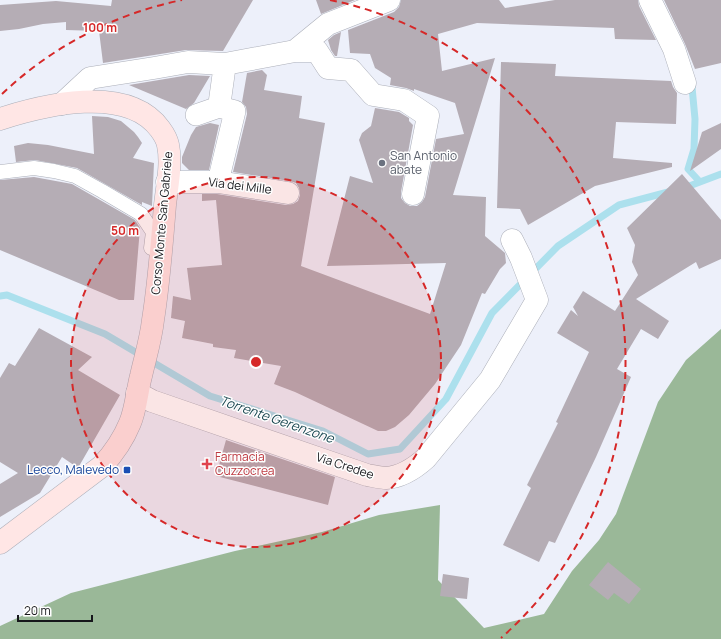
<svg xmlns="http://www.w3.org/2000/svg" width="721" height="639" viewBox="0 0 721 639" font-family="Manrope,sans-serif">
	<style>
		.forest { fill: #9ab898 }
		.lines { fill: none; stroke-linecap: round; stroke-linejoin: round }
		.stream { stroke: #ace0ed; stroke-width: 7 }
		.building { fill: #b5adb5 }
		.service-casing { stroke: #acafb9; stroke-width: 15 }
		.pedestrian-casing { stroke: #acafb9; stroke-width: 22 }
		.minor-casing { stroke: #acafb9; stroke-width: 23 }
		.secondary-casing { stroke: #acafb9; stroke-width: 23 }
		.service { stroke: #fff; stroke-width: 14 }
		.pedestrian { stroke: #fff; stroke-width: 21 }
		.minor { stroke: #fff; stroke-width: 22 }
		.secondary { stroke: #ffe6e5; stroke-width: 22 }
		.ring { fill: none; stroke: #d62828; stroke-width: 2; stroke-dasharray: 7 5 }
		.worship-dot { fill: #6b7280; stroke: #fefefe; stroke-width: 1.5 }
		.health-dot { fill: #e0444e; stroke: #fefefe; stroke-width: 1.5 }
		.transit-dot { fill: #1a4fb4; stroke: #fefefe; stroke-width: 1.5 }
		.labels { text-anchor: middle; stroke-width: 3; stroke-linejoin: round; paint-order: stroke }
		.worship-label { font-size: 12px; fill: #5b616d; stroke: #fefefe; text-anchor: start }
		.street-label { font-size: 12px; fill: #16171b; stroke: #fefefe }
		.health-label { font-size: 12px; fill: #be3a42; stroke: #fefefe; text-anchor: start }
		.transit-label { font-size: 12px; fill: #164399; stroke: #fefefe; text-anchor: end }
		.water-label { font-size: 13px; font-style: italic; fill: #16444e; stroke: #fefefe }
		.centre { fill: #d62828; stroke: #fefefe; stroke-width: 2 }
		.ring-label { font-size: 12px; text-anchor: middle; font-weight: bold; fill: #d62828; stroke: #fefefe; stroke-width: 3; stroke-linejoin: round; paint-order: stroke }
	</style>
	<rect width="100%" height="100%" fill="#edf0fa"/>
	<path class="forest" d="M721,329V639H0V626L71,593L235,551L322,532L379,515L440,505L438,580L484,628L544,614L572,571L599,540L616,514L658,402L686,360Z"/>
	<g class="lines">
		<path class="stream" d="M692,87L695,119L694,149L688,169L700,182
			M684,188L721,174
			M0,296L7,295L105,334L210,396L323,431L368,454L400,449L446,399L492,313L558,246L619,205L672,191"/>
	</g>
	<path class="building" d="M112,0H253L223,51L186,50L103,63L99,31L66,30V22L43,24L19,29L0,31V5L56,1L111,6Z
		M316,0H355L321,14Z
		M401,0H499L505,8L555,0H638L639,6L656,40L615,39L614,28L477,23L438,34L442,71L495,58L453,195L486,197L485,236L505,253L506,263L500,269L485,294L482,293L461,345L435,384L409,415L395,427L386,431H378L295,392L274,384L281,366L234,358L236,350L213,347V344L182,338L185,321L171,318L173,296L191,300L187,268L222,265L216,200L202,201V194H217L286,205L293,204L298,201L300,195L299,188L296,183L290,181L233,172L247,114L246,107L242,102L247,73L262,70L267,75L264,90L302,96L299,118L325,123L301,266L430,314L446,263L327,266L350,176L373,183L359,140L362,133L371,126L375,108L399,112L409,118V121L413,125L401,192V198L405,203L410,206H417L422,202L425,197L436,139L464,134L455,103L414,89V91L406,88L390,85L391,78L375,68L370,54L350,53L348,30L394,12L399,7Z
		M664,0H721V63L695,69L685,44Z
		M341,32L337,56H335L331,50L328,40L334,35Z
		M501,62L556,64L555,76L671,81L673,87L677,93L676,124L616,122L613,158L672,163V167L595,186L528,225L520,209L497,208Z
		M189,75L210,76L194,103L186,109L129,85Z
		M92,116L108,117L121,121L134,132L138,137L142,143L133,158L154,163L152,206L142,202V205L77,168L35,160L16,162L14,146L28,143L48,145L94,154Z
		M210,123L219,125L209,170H189L182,163V157L191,135L196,127Z
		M721,123V149L690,171L702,132Z
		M682,174L721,220V259L699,269L696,262L636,299L669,321L658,339L641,329L617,369L631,377L596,457L555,543L549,541L539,562L503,545L531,488L527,485L558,423L556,422L589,352L557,333L571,310L578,316L573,307L583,291L615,311L638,275L632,262L635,245L627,228Z
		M34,177L72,184L135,220L140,228L134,300H119L0,250V180Z
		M39,328L92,357L78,370L120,395L78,468L62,457L40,493L0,517V484L18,473L0,462V378L9,363L15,366Z
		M226,440L335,477L328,505L216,476Z
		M608,562L641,589L629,604L614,593L608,600L589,585Z
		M443,574L469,578L467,599L440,596Z"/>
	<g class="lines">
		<g class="service-casing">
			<path id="service" d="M0,172L34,168L54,171L75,176L102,191L141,214L153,232L151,248"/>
		</g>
		<g class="pedestrian-casing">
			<path id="pedestrian" d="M196,115L219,107L235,111L218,182"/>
		</g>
		<g class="minor-casing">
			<path id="minor" d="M650,0L674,49L685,83
				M295,51H317L328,68L351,70L373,95L404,100L428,116L413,194
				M62,104L90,78L154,68L188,62L225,64L295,51L328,24L389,0
				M219,107L225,64
				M167,182H218L288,193
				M137,393L152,401L367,475C373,476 381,478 386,478C402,477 415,468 426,458L490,380L537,300L521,258L512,240"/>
		</g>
		<g class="secondary-casing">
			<path id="secondary" d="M0,119C44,105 127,84 160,129C163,133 167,140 168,145C172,164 167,186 165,205C162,243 159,282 153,320C151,339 145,358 141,376C137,391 136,409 130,423C123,440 114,453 102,466L0,543"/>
		</g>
		<use href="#service" class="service"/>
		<use href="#pedestrian" class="pedestrian"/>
		<use href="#minor" class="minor"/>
		<use href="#secondary" class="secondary"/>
	</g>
	<circle cx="256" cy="362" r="185" fill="#d62828" fill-opacity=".12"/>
	<g class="ring">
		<circle cx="256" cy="362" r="185"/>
		<path d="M2 94A369 369 0 0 1 182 0M330 0A369 369 0 0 1 501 638"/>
	</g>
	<circle class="worship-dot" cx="382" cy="163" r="4"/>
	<path class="health-dot" d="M205 458h4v4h4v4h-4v4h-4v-4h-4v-4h4z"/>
	<rect class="transit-dot" x="123" y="466" width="8" height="8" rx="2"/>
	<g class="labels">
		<g class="worship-label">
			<text x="390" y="160">San Antonio<tspan x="390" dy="14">abate</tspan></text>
		</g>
		<g class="street-label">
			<text transform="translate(240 186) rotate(7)" y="4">Via dei Mille</text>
			<text transform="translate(162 223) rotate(-85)" y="4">Corso Monte San Gabriele</text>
			<text transform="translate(345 466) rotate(18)" y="4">Via Credee</text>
		</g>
		<g class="health-label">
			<text x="215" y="461">Farmacia<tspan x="215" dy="14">Cuzzocrea</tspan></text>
		</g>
		<g class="transit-label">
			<text x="119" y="474">Lecco, Malevedo</text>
		</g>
		<g class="water-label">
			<text transform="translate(277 419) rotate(19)" y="5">Torrente Gerenzone</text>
		</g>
	</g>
	<circle cx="256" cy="362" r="6" class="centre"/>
	<g class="ring-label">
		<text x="100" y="32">100 m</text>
		<text x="125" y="235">50 m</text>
	</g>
	<path d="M18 615v6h74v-6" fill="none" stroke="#16171b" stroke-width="2"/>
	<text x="24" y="615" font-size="12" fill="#16171b" stroke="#fefefe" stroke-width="3" paint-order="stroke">20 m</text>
</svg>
